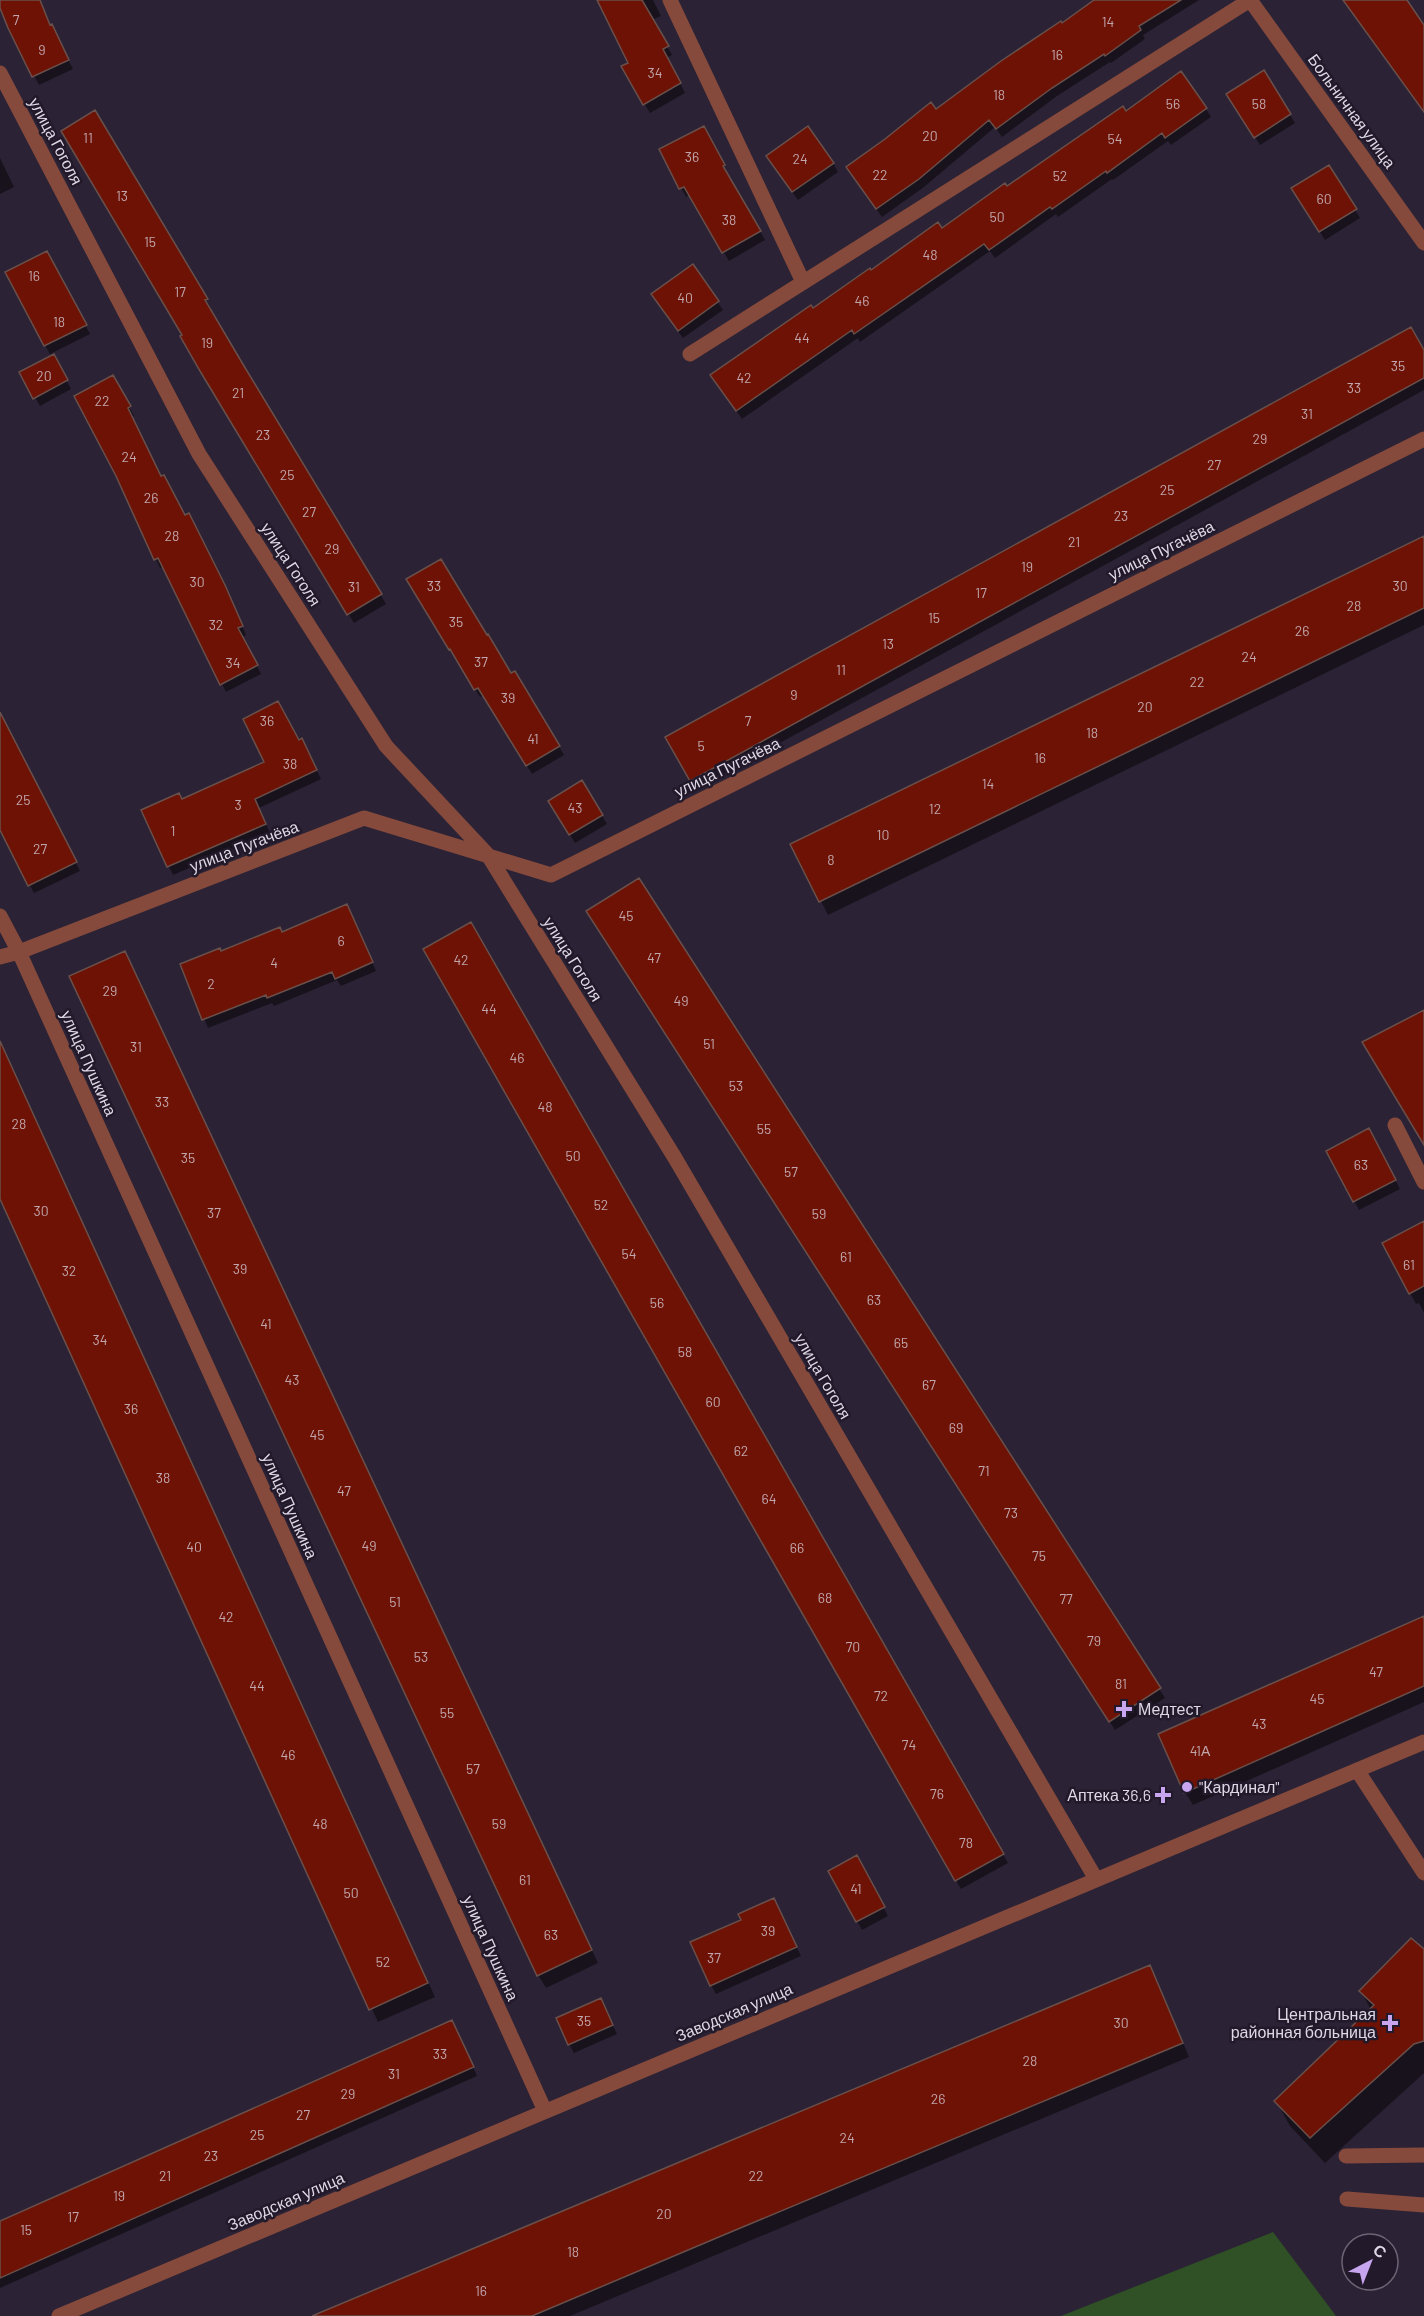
<svg xmlns="http://www.w3.org/2000/svg" width="1424" height="2316" viewBox="0 0 1424 2316" font-family="Barlow,sans-serif">
	<style>
		.green { fill: #2f5125 }
		.shadow { fill: #0007 }
		.building { fill: #6d1204; stroke: #6a504b; stroke-width: 1.5 }
		.lines { fill: none; stroke-linecap: round; stroke-linejoin: round }
		.minor { stroke: #854a3c; stroke-width: 15 }
		.poi-dot { fill: #c7a6ef; stroke: #22192b; stroke-width: 2 }
		.labels { text-anchor: middle; stroke-width: 5; stroke-linejoin: round; paint-order: stroke }
		.number-label { font-size: 14px; fill: #c2a6ad }
		.street-label { font-size: 16px; fill: #ded8e5; stroke: #22192b }
		.poi-label { font-size: 16px; fill: #ded8e5; stroke: #22192b; text-anchor: start }
	</style>
	<rect width="100%" height="100%" fill="#2b2335"/>
	<path class="green" d="M1273,2232L1336,2316H1061Z"/>
	<path class="shadow" d="M0,0H40L51,26L73,69L39,85L9,27Z
		M598,0H653L661,16L652,20L672,55L667,58L685,93L650,113L623,67L630,63Z
		M1096,0H1199L1143,35L1145,39L1111,63L1110,62L1057,96L1002,137L995,127L924,187L882,217L853,176L936,111Z
		M1233,103L1290,115L1295,123L1260,145Z
		M1206,109L1211,117L1171,145L1168,141L1113,180L1112,179L1058,217L1056,214L995,258L990,251L860,342L858,338L742,419L717,384L813,310L1126,113Z
		M95,112L206,300L211,308L209,309L243,366L386,604L354,623L187,345Z
		M703,128L728,174L727,175L765,240L729,261L690,195L686,197L661,150Z
		M0,158L14,187L0,194Z
		M833,163L838,172L798,200L773,165Z
		M1329,167L1360,218L1325,240L1293,189Z
		M46,253L90,334L50,354L45,345Z
		M693,267L723,310L683,338L658,303Z
		M1424,353V390L696,789L667,738Z
		M53,356L71,389L40,406L21,373Z
		M113,377L134,416L131,417L161,478L229,596L246,635L242,637L261,674L226,692L164,566L160,568L156,559L117,475Z
		M1424,538V625L828,915L792,844Z
		M408,580L511,675L514,673L564,755L532,774L484,695L480,697Z
		M0,714L80,871L34,893L0,827Z
		M299,742L306,749L321,779L259,808L270,833L173,875L143,811L182,800L266,762Z
		M582,782L607,824L575,843L550,801Z
		M638,880L1165,1698L1115,1730L593,920Z
		M351,914L376,971L341,986L337,980L274,1006L272,1003L208,1028L182,964Z
		M471,924L1008,1863L961,1889L425,950Z
		M132,966L598,1963L546,1988L538,1975Z
		M0,1041L435,1997L378,2022L0,1195Z
		M1368,1130L1400,1189L1359,1210L1328,1152Z
		M1424,1222V1313L1419,1303L1416,1304L1384,1243Z
		M1424,1618V1702L1193,1805L1185,1792Z
		M856,1857L888,1916L862,1930L830,1872Z
		M778,1909L801,1956L716,1994L711,1985Z
		M1424,1951V2073L1325,2163L1290,2126L1276,2101L1371,2010L1361,1991Z
		M1150,1967L1157,1980L1189,2057L570,2316H315Z
		M605,2008L617,2034L574,2053L569,2044Z
		M457,2030L477,2076L0,2288V2223Z"/>
	<path class="building" d="M0,0H40L50,25L52,24L69,60L32,77L8,28L0,8Z
		M597,0H642L669,46L663,49L681,83L643,105L621,66L628,63Z
		M1094,0H1181L1139,26L1141,30L1105,56L1104,54L1052,88L996,129L989,120L919,179L876,209L846,167L885,139L931,102L936,109L1001,61L1061,21L1062,23Z
		M1343,0H1407L1424,25V112Z
		M1264,70L1291,114L1254,138L1226,94Z
		M1181,71L1207,108L1165,138L1162,133L1107,173L1106,171L1052,209L1050,207L989,250L984,244L854,334L852,330L736,411L710,375L811,305L813,308L870,268L871,270L938,222L942,228L1005,183L1007,186L1123,106L1126,111Z
		M95,110L208,299L205,300L244,366L382,594L347,615L200,371L180,336L182,335L61,131Z
		M704,126L725,165L723,166L761,231L722,253L684,187L679,189L659,149Z
		M808,126L834,163L792,192L766,156Z
		M1329,165L1357,209L1319,232L1291,188Z
		M47,251L87,325L44,346L5,272Z
		M693,264L719,301L678,331L651,294Z
		M1411,327L1424,350V378L690,781L665,737Z
		M54,354L68,380L33,399L19,372Z
		M113,375L131,406L128,408L161,476L164,475L185,515L189,513L225,585L243,626L238,628L258,665L220,685L158,558L154,560L116,476L74,396Z
		M1424,536V608L819,902L790,844Z
		M441,559L487,635L488,634L511,673L515,671L560,746L526,766L478,688L474,690L450,649L449,650L406,579Z
		M278,701L299,740L302,738L317,770L255,799L266,824L167,867L141,810L179,793L182,799L264,762L243,719Z
		M0,712L77,862L28,886L0,830Z
		M582,780L603,815L569,835L548,801Z
		M639,878L1161,1688L1109,1722L586,911Z
		M347,904L373,962L335,979L332,972L267,998L266,995L202,1020L180,964L220,948L221,951L280,927L282,932Z
		M471,922L1004,1854L955,1881L423,949Z
		M125,951L592,1950L537,1976L69,976Z
		M1424,1010V1145L1362,1042Z
		M0,1041L428,1983L369,2010L0,1199Z
		M1369,1128L1396,1180L1353,1202L1326,1151Z
		M1424,1221V1286L1409,1294L1382,1243Z
		M1424,1616V1686L1184,1793L1158,1734Z
		M857,1855L885,1907L856,1922L828,1871Z
		M774,1898L797,1947L710,1986L690,1942L741,1920L738,1914Z
		M1411,1938L1424,1949V2041L1414,2044L1310,2138L1274,2101L1374,2005L1359,1991Z
		M1150,1965L1183,2043L726,2234L532,2316H312Z
		M601,1998L613,2025L568,2045L556,2018Z
		M452,2020L474,2067L0,2278V2221Z"/>
	<g class="lines">
		<path class="minor" d="M670,0L803,282
			M1250,0L1424,243
			M0,73L199,454L386,746L488,855L675,1158L1096,1879
			M690,354L1250,0
			M0,916L19,952L545,2111
			M0,957L19,952L364,818L551,875L1424,439
			M1395,1125L1424,1182
			M1357,1770L1424,1873
			M1346,2156L1424,2155
			M1347,2199L1424,2205
			M59,2316L1424,1742"/>
	</g>
	<g class="poi-dot">
		<path d="M1121 1700h6v6h6v6h-6v6h-6v-6h-6v-6h6z"/>
		<circle cx="1187" cy="1787" r="6"/>
		<path d="M1160 1786h6v6h6v6h-6v6h-6v-6h-6v-6h6z"/>
		<path d="M1387 2014h6v6h6v6h-6v6h-6v-6h-6v-6h6z"/>
	</g>
	<g class="labels">
		<g class="number-label">
			<text x="16" y="25">7</text>
			<text x="1108" y="27">14</text>
			<text x="42" y="55">9</text>
			<text x="1057" y="60">16</text>
			<text x="655" y="78">34</text>
			<text x="999" y="100">18</text>
			<text x="1173" y="109">56</text>
			<text x="1259" y="109">58</text>
			<text x="930" y="141">20</text>
			<text x="88" y="143">11</text>
			<text x="1115" y="144">54</text>
			<text x="692" y="162">36</text>
			<text x="800" y="164">24</text>
			<text x="880" y="180">22</text>
			<text x="1060" y="181">52</text>
			<text x="122" y="201">13</text>
			<text x="1324" y="204">60</text>
			<text x="997" y="222">50</text>
			<text x="729" y="225">38</text>
			<text x="150" y="247">15</text>
			<text x="930" y="260">48</text>
			<text x="34" y="281">16</text>
			<text x="180" y="297">17</text>
			<text x="685" y="303">40</text>
			<text x="862" y="306">46</text>
			<text x="59" y="327">18</text>
			<text x="802" y="343">44</text>
			<text x="207" y="348">19</text>
			<text x="1398" y="371">35</text>
			<text x="44" y="381">20</text>
			<text x="744" y="383">42</text>
			<text x="1354" y="393">33</text>
			<text x="238" y="398">21</text>
			<text x="102" y="406">22</text>
			<text x="1307" y="419">31</text>
			<text x="263" y="440">23</text>
			<text x="1260" y="444">29</text>
			<text x="129" y="462">24</text>
			<text x="1214" y="470">27</text>
			<text x="287" y="480">25</text>
			<text x="1167" y="495">25</text>
			<text x="151" y="503">26</text>
			<text x="309" y="517">27</text>
			<text x="1121" y="521">23</text>
			<text x="172" y="541">28</text>
			<text x="1074" y="547">21</text>
			<text x="332" y="554">29</text>
			<text x="1027" y="572">19</text>
			<text x="197" y="587">30</text>
			<text x="434" y="591">33</text>
			<text x="1400" y="591">30</text>
			<text x="354" y="592">31</text>
			<text x="981" y="598">17</text>
			<text x="1354" y="611">28</text>
			<text x="934" y="623">15</text>
			<text x="456" y="627">35</text>
			<text x="216" y="630">32</text>
			<text x="1302" y="636">26</text>
			<text x="888" y="649">13</text>
			<text x="1249" y="662">24</text>
			<text x="481" y="667">37</text>
			<text x="233" y="668">34</text>
			<text x="841" y="675">11</text>
			<text x="1197" y="687">22</text>
			<text x="794" y="700">9</text>
			<text x="508" y="703">39</text>
			<text x="1145" y="712">20</text>
			<text x="267" y="726">36</text>
			<text x="748" y="726">7</text>
			<text x="1092" y="738">18</text>
			<text x="533" y="744">41</text>
			<text x="701" y="751">5</text>
			<text x="1040" y="763">16</text>
			<text x="290" y="769">38</text>
			<text x="988" y="789">14</text>
			<text x="23" y="805">25</text>
			<text x="238" y="810">3</text>
			<text x="575" y="813">43</text>
			<text x="935" y="814">12</text>
			<text x="173" y="836">1</text>
			<text x="883" y="840">10</text>
			<text x="40" y="854">27</text>
			<text x="831" y="865">8</text>
			<text x="626" y="921">45</text>
			<text x="341" y="946">6</text>
			<text x="654" y="963">47</text>
			<text x="461" y="965">42</text>
			<text x="274" y="968">4</text>
			<text x="211" y="989">2</text>
			<text x="110" y="996">29</text>
			<text x="681" y="1006">49</text>
			<text x="489" y="1014">44</text>
			<text x="709" y="1049">51</text>
			<text x="136" y="1052">31</text>
			<text x="517" y="1063">46</text>
			<text x="736" y="1091">53</text>
			<text x="162" y="1107">33</text>
			<text x="545" y="1112">48</text>
			<text x="19" y="1129">28</text>
			<text x="764" y="1134">55</text>
			<text x="573" y="1161">50</text>
			<text x="188" y="1163">35</text>
			<text x="1361" y="1170">63</text>
			<text x="791" y="1177">57</text>
			<text x="601" y="1210">52</text>
			<text x="41" y="1216">30</text>
			<text x="214" y="1218">37</text>
			<text x="819" y="1219">59</text>
			<text x="629" y="1259">54</text>
			<text x="846" y="1262">61</text>
			<text x="1409" y="1270">61</text>
			<text x="240" y="1274">39</text>
			<text x="69" y="1276">32</text>
			<text x="874" y="1305">63</text>
			<text x="657" y="1308">56</text>
			<text x="266" y="1329">41</text>
			<text x="100" y="1345">34</text>
			<text x="901" y="1348">65</text>
			<text x="685" y="1357">58</text>
			<text x="292" y="1385">43</text>
			<text x="929" y="1390">67</text>
			<text x="713" y="1407">60</text>
			<text x="131" y="1414">36</text>
			<text x="956" y="1433">69</text>
			<text x="317" y="1440">45</text>
			<text x="741" y="1456">62</text>
			<text x="984" y="1476">71</text>
			<text x="163" y="1483">38</text>
			<text x="344" y="1496">47</text>
			<text x="769" y="1504">64</text>
			<text x="1011" y="1518">73</text>
			<text x="369" y="1551">49</text>
			<text x="194" y="1552">40</text>
			<text x="797" y="1553">66</text>
			<text x="1039" y="1561">75</text>
			<text x="825" y="1603">68</text>
			<text x="1066" y="1604">77</text>
			<text x="395" y="1607">51</text>
			<text x="226" y="1622">42</text>
			<text x="1094" y="1646">79</text>
			<text x="853" y="1652">70</text>
			<text x="421" y="1662">53</text>
			<text x="1376" y="1677">47</text>
			<text x="1121" y="1689">81</text>
			<text x="257" y="1691">44</text>
			<text x="881" y="1701">72</text>
			<text x="1317" y="1704">45</text>
			<text x="447" y="1718">55</text>
			<text x="1259" y="1729">43</text>
			<text x="909" y="1750">74</text>
			<text x="1200" y="1756">41А</text>
			<text x="288" y="1760">46</text>
			<text x="473" y="1774">57</text>
			<text x="937" y="1799">76</text>
			<text x="320" y="1829">48</text>
			<text x="499" y="1829">59</text>
			<text x="966" y="1848">78</text>
			<text x="525" y="1885">61</text>
			<text x="856" y="1894">41</text>
			<text x="351" y="1898">50</text>
			<text x="768" y="1936">39</text>
			<text x="551" y="1940">63</text>
			<text x="714" y="1963">37</text>
			<text x="383" y="1967">52</text>
			<text x="584" y="2026">35</text>
			<text x="1121" y="2028">30</text>
			<text x="440" y="2059">33</text>
			<text x="1030" y="2066">28</text>
			<text x="394" y="2079">31</text>
			<text x="348" y="2099">29</text>
			<text x="938" y="2104">26</text>
			<text x="303" y="2120">27</text>
			<text x="257" y="2140">25</text>
			<text x="847" y="2143">24</text>
			<text x="211" y="2161">23</text>
			<text x="165" y="2181">21</text>
			<text x="756" y="2181">22</text>
			<text x="119" y="2201">19</text>
			<text x="664" y="2219">20</text>
			<text x="73" y="2222">17</text>
			<text x="26" y="2235">15</text>
			<text x="573" y="2257">18</text>
			<text x="481" y="2296">16</text>
		</g>
		<g class="street-label">
			<text transform="translate(1352 111) rotate(54)" y="6">Больничная улица</text>
			<text transform="translate(56 141) rotate(62)" y="6">улица Гоголя</text>
			<text transform="translate(1161 550) rotate(-26)" y="6">улица Пугачёва</text>
			<text transform="translate(291 564) rotate(57)" y="6">улица Гоголя</text>
			<text transform="translate(727 767) rotate(-26)" y="6">улица Пугачёва</text>
			<text transform="translate(244 846) rotate(-21)" y="6">улица Пугачёва</text>
			<text transform="translate(573 959) rotate(58)" y="6">улица Гоголя</text>
			<text transform="translate(89 1063) rotate(66)" y="6">улица Пушкина</text>
			<text transform="translate(823 1376) rotate(60)" y="6">улица Гоголя</text>
			<text transform="translate(290 1506) rotate(66)" y="6">улица Пушкина</text>
			<text transform="translate(491 1948) rotate(66)" y="6">улица Пушкина</text>
			<text transform="translate(734 2012) rotate(-23)" y="6">Заводская улица</text>
			<text transform="translate(286 2201) rotate(-23)" y="6">Заводская улица</text>
		</g>
		<g class="poi-label">
			<text x="1138" y="1715">Медтест</text>
			<text x="1199" y="1793">"Кардинал"</text>
			<text x="1151" y="1801" text-anchor="end">Аптека 36,6</text>
			<text x="1376" y="2020" text-anchor="end">Центральная<tspan x="1376" dy="18">районная больница</tspan></text>
		</g>
	</g>
	<g transform="translate(1370 2262) rotate(42)"><circle r="28" fill="#22192b" stroke="#6d6575" stroke-width="1.5"/>
	<path d="M0-4.5L10 22L0 15L-10 22Z" fill="#c7a6ef"/>
	<text y="-9" font-size="16" font-weight="bold" text-anchor="middle" fill="#ded8e5">С</text>
	</g>
</svg>
